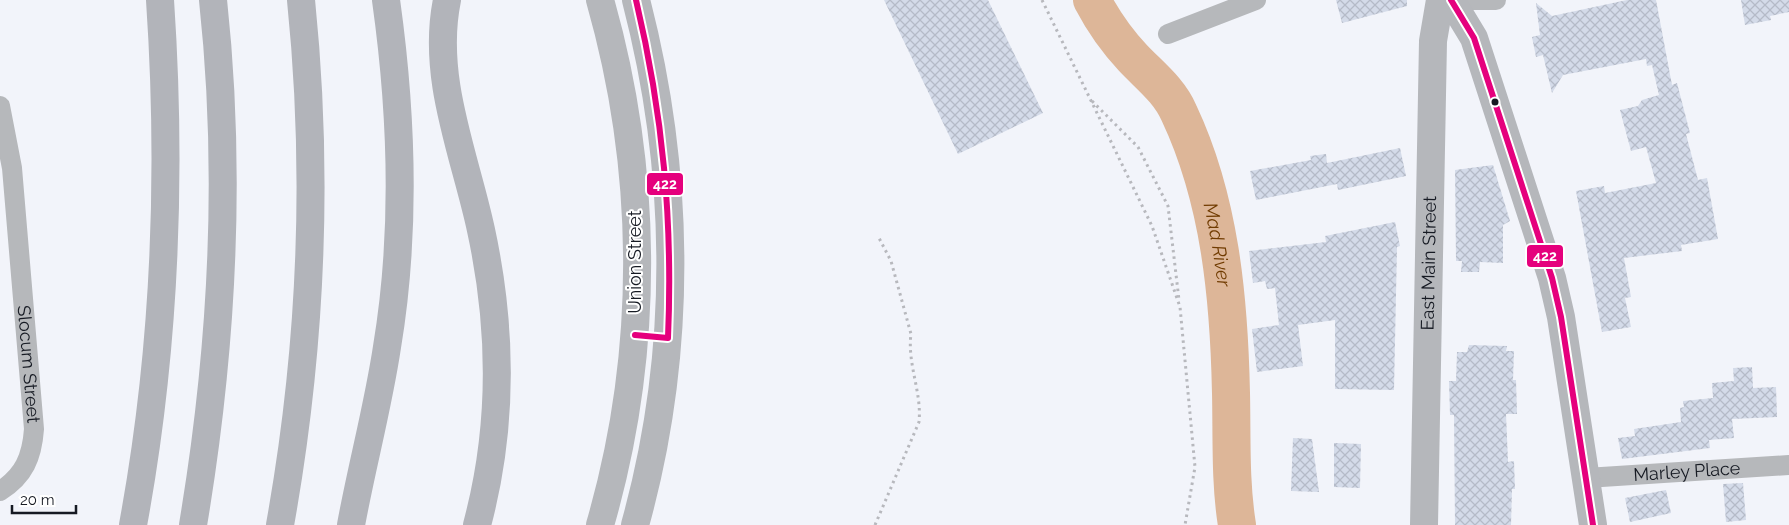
<svg xmlns="http://www.w3.org/2000/svg" width="1789" height="525" viewBox="0 0 1789 525" font-family="Raleway,sans-serif">
	<style>
		.lines { fill: none; stroke-linecap: round; stroke-linejoin: round }
		.river { stroke: #ddb698; stroke-width: 38 }
		.building { fill: url(#building-cross-hatch) }
		.path { stroke: #b7b8bd; stroke-width: 3; stroke-dasharray: 2.5 4; stroke-linecap: butt }
		.street { stroke: #b6b8bb; stroke-width: 20 }
		.secondary { stroke: #b5b7bb; stroke-width: 28 }
		.highway { stroke: #b2b4ba; stroke-width: 28 }
		.bus-1-casing { stroke: #fff; stroke-width: 10 }
		.bus-1 { stroke: #e5007d; stroke-width: 6 }
		.bus-dot { fill: #161a23; stroke: #fff; stroke-width: 2 }
		.labels { text-anchor: middle; stroke-width: 4; stroke-linejoin: round; paint-order: stroke }
		.street-label { font-size: 18px; fill: #161a23; stroke: #fff }
		.water-label { font-size: 19px; font-style: italic; fill: #703b01; stroke: #fff }
		.line-badge { stroke: #fff; stroke-width: 2 }
		.badge-label { font-size: 14px; text-anchor: middle; font-weight: bold; fill: #fff }
	</style>
	<defs>
		<pattern id="building-cross-hatch" width="8" height="8" patternUnits="userSpaceOnUse" patternTransform="scale(1.25)"><rect width="8" height="8" fill="#d4dbe9"/><path d="M0 0l8 8M0 8l8-8" fill="none" stroke="#b5bbc8"/></pattern>
	</defs>
	<rect width="100%" height="100%" fill="#f2f4fa"/>
	<g class="lines">
		<path class="river" id="s1" d="M1092,0C1103,21 1117,41 1133,58C1150,76 1169,90 1179,113C1220,200 1229,298 1231,393C1232,437 1230,482 1237,525"/>
	</g>
	<path class="building" d="M884,0H988L1043,113L958,154Z
		M1336,0H1407V6L1342,23Z
		M1627,0H1656L1672,85L1677,83L1690,133L1686,134L1698,180L1707,178L1718,239L1681,245L1682,251L1624,258L1631,297L1625,298L1631,327L1602,332L1576,191L1604,186L1605,193L1656,183L1646,147L1631,151L1620,110L1638,106L1642,100L1659,95L1652,65L1647,66L1646,59L1563,75L1552,93L1543,55L1536,57L1532,37L1540,35L1536,3L1552,16Z
		M1741,0H1789V12L1770,16L1771,20L1745,25Z
		M1400,148L1406,176L1338,190L1337,184L1256,200L1250,171L1311,160L1310,156L1326,154L1327,163Z
		M1493,165L1510,221L1503,225V263L1480,262L1479,272H1461L1462,261H1456L1455,170Z
		M1395,222L1400,246L1397,247L1394,390L1335,389V320L1298,325L1303,366L1257,372L1252,329L1279,325L1275,288L1267,289L1265,281L1253,283L1249,251L1326,242L1325,236Z
		M1469,345L1507,346L1506,351H1514L1513,380H1516L1517,414H1506L1508,462L1514,461L1515,489H1512L1511,525H1455L1454,415H1450L1449,381H1456L1457,352H1467Z
		M1752,367L1753,388L1776,387L1777,417L1732,419L1734,438L1709,440L1710,448L1622,459L1618,438L1635,436L1634,429L1681,422L1680,408L1684,407L1683,401L1713,398L1712,383L1734,381L1733,368Z
		M1293,438L1312,439L1319,492L1291,491Z
		M1334,443L1361,444L1360,488L1334,487Z
		M1743,483L1746,520L1726,522L1723,484Z
		M1666,490L1671,513L1630,522L1625,498Z"/>
	<g class="lines">
		<path class="path" d="M1042,0L1152,226L1180,307L1195,467L1185,525
			M1092,101L1138,147L1168,206L1179,300
			M875,525L919,422C922,392 907,364 911,334L891,261L879,238"/>
		<g class="street">
			<path d="M1470,0H1496"/>
			<path d="M1168,34L1256,0"/>
			<path id="s2" d="M0,106L12,168L34,429C32,457 24,476 0,491"/>
			<path id="s3" d="M1586,478L1789,465"/>
		</g>
		<g class="secondary">
			<path d="M1451,0L1474,38L1552,278L1561,317L1593,525"/>
			<path d="M600,525C650,353 649,172 600,0"/>
			<path d="M635,525C683,353 681,173 636,0"/>
			<path id="s4" d="M1424,525L1433,41L1440,0"/>
		</g>
		<path class="highway" d="M447,0C431,78 465,155 481,230C502,327 503,428 477,525
			M133,525C165,352 172,176 160,0
			M193,525C222,352 232,175 213,0
			M280,525C311,352 319,175 301,0
			M351,525C362,465 378,407 387,347C406,233 402,114 386,0"/>
		<g class="bus-1-casing">
			<path id="bus-1" d="M1451,0L1474,38L1552,278L1561,317L1593,525
				M635,335L668,338C673,221 663,114 636,0"/>
		</g>
		<use href="#bus-1" class="bus-1"/>
	</g>
	<circle class="bus-dot" cx="1495" cy="102" r="4.5"/>
	<g class="labels">
		<g class="street-label">
			<text transform="translate(635 262) rotate(-90)" y="6">Union Street</text>
			<text dy="6" stroke="none"><textPath href="#s4" startOffset="262">East Main Street</textPath></text>
			<text dy="6" stroke="none"><textPath href="#s2" startOffset="260">Slocum Street</textPath></text>
			<text dy="6" stroke="none"><textPath href="#s3" startOffset="101">Marley Place</textPath></text>
		</g>
		<g class="water-label">
			<text dy="7" stroke="none"><textPath href="#s1" startOffset="281">Mad River</textPath></text>
		</g>
	</g>
	<g class="line-badge">
		<rect x="646" y="172" width="38" height="24" rx="5" fill="#e5007d"/>
		<rect x="1526" y="244" width="38" height="24" rx="5" fill="#e5007d"/>
	</g>
	<g class="badge-label">
		<text x="665" y="189">422</text>
		<text x="1545" y="261">422</text>
	</g>
	<path d="M12 505v8h64v-8" fill="none" stroke="#161a23" stroke-width="2.5"/>
	<text x="20" y="505" font-size="15" fill="#161a23" stroke="#ffffff" stroke-width="4" paint-order="stroke">20 m</text>
</svg>
